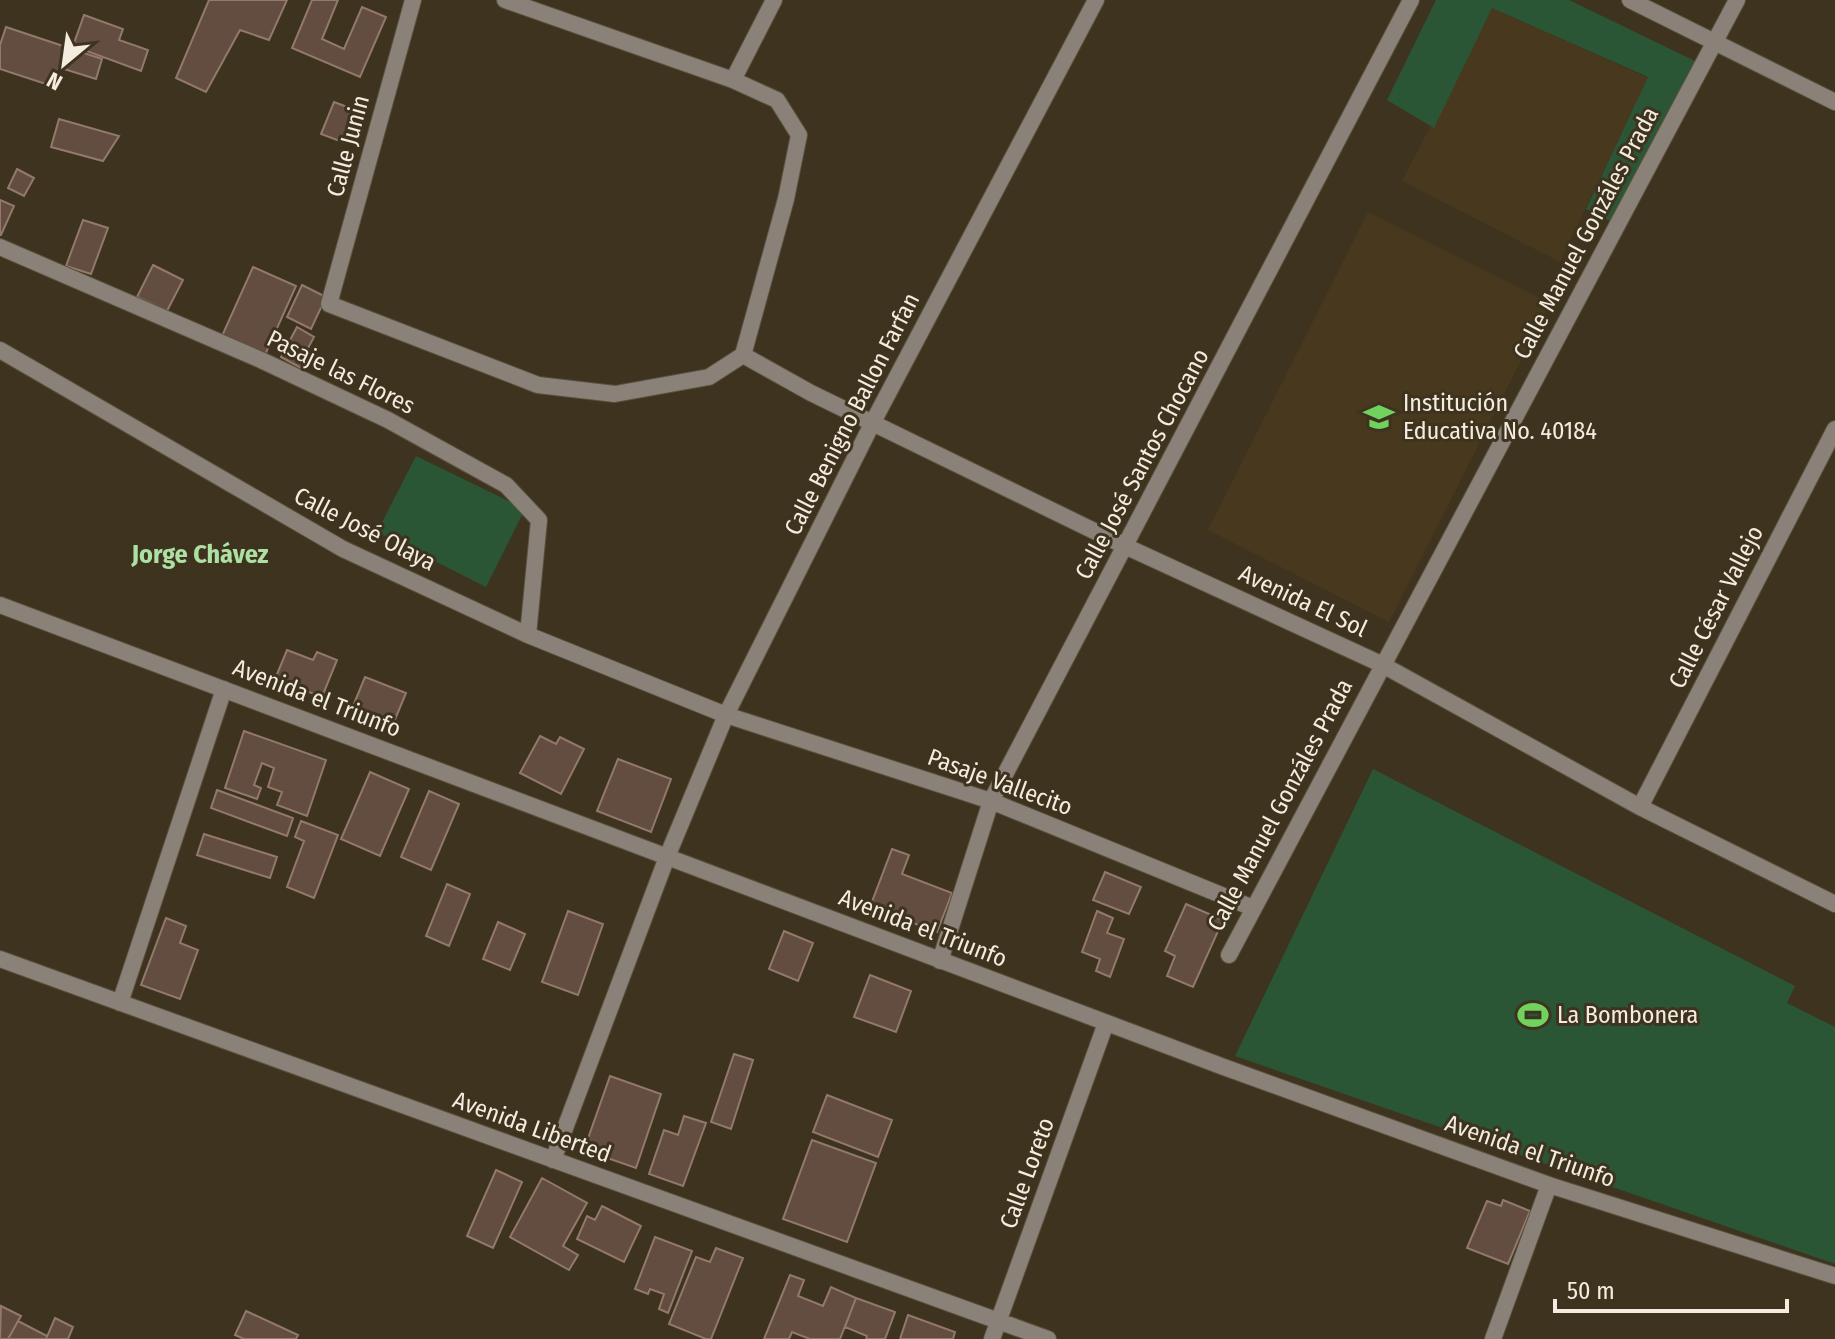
<svg xmlns="http://www.w3.org/2000/svg" width="1835" height="1339" viewBox="0 0 1835 1339" font-family="'Fira Sans Condensed',sans-serif">
	<style>
		.built { fill: #48391e }
		.green { fill: #2a5636 }
		.building { fill: #634c40; stroke: #92796c; stroke-width: 2 }
		.lines { fill: none; stroke-linecap: round; stroke-linejoin: round }
		.minor-casing { stroke: #5b513d; stroke-width: 18 }
		.minor { stroke: #8a8178; stroke-width: 16 }
		.labels { text-anchor: middle; stroke-width: 6; stroke-linejoin: round; paint-order: stroke }
		.street-label { font-size: 24px; fill: #f3ecdf; stroke: #3e331e }
		.poi-label { font-size: 24px; fill: #f3ecdf; stroke: #3e331e; text-anchor: start }
		.neighbourhood-label { font-size: 26px; font-weight: bold; fill: #ade1a3; stroke: #3e331e }
	</style>
	<rect width="100%" height="100%" fill="#3e331e"/>
	<path class="built" d="M1492,8L1648,78L1560,262L1402,181Z
		M1368,212L1550,303L1389,622L1208,530Z"/>
	<path class="green" d="M1436,0H1569L1697,62L1616,224L1586,209L1648,77L1492,8L1434,128L1387,100Z
		M416,456L525,509L486,587L377,532Z
		M1373,769L1795,986L1787,1003L1835,1027V1264L1235,1056Z"/>
	<path class="building" d="M209,0H287L269,40L240,30L206,92L176,78Z
		M312,0H338L322,39L344,49L362,7L386,17L360,77L292,48Z
		M84,15L123,29L119,40L148,50L141,71L73,46Z
		M6,27L102,59L96,79L61,68L55,87L0,69V45Z
		M334,102L358,111L345,143L321,134Z
		M59,119L119,136L103,161L51,147Z
		M17,169L34,178L24,196L8,188Z
		M0,200L14,206L1,235H0Z
		M83,220L108,228L91,274L66,266Z
		M153,265L183,280L167,311L137,297Z
		M253,267L296,286L265,355L222,336Z
		M302,285L326,297L311,329L287,317Z
		M297,327L314,337L306,352L312,356L301,368L281,357Z
		M287,650L313,660L317,652L337,660L322,697L275,679Z
		M365,677L406,693L394,722L353,706Z
		M244,731L326,760L307,816L277,805L282,792L268,787L274,768L262,763L254,785L261,788L257,799L225,788Z
		M540,736L556,744L560,737L584,749L561,794L520,773Z
		M618,759L671,779L651,832L597,811Z
		M370,772L409,789L380,856L341,839Z
		M217,790L293,818L287,836L211,808Z
		M429,791L459,804L431,870L401,857Z
		M301,821L338,835L314,898L287,887L304,841L295,837Z
		M204,834L277,857L270,878L197,855Z
		M892,849L909,855L902,874L952,893L937,932L870,907Z
		M1105,872L1141,887L1129,914L1093,900Z
		M447,884L470,894L449,946L426,936Z
		M1186,904L1223,920L1193,987L1167,976L1175,956L1165,951Z
		M568,911L603,924L578,995L542,982Z
		M1097,911L1113,918L1107,933L1124,939L1110,977L1096,971L1100,959L1082,952Z
		M166,918L186,926L180,943L198,950L180,999L141,985Z
		M498,922L525,934L510,970L483,959Z
		M784,931L813,943L798,981L769,969Z
		M870,975L911,991L896,1032L854,1017Z
		M734,1054L753,1060L731,1129L711,1122Z
		M610,1076L661,1094L636,1168L584,1150Z
		M827,1095L892,1120L878,1157L813,1132Z
		M684,1116L706,1123L683,1186L649,1174L664,1130L678,1135Z
		M812,1140L876,1163L847,1242L783,1219Z
		M496,1170L522,1182L493,1248L467,1236Z
		M542,1178L587,1203L563,1246L578,1255L569,1270L510,1237Z
		M1503,1200L1530,1211L1508,1264L1467,1248L1487,1201L1501,1206Z
		M602,1206L641,1226L624,1262L577,1239L587,1216L595,1220Z
		M655,1237L692,1251L668,1313L659,1309L664,1294L650,1289L648,1294L635,1289Z
		M716,1248L743,1258L711,1339H706L669,1324L696,1257L710,1262Z
		M790,1275L804,1280L798,1296L823,1306L831,1287L856,1298L840,1339H810L792,1332L789,1339H764Z
		M856,1298L895,1312L885,1339H866L867,1336L845,1327Z
		M1,1306L21,1316L8,1339H0Z
		M246,1311L298,1335L296,1339H244L235,1335Z
		M908,1315L955,1332L953,1339H900Z
		M55,1318L73,1327L68,1339H46Z
		M18,1321L47,1336L46,1339H8Z"/>
	<g class="lines">
		<g class="minor-casing">
			<path id="minor" d="M413,0L329,304L538,385L615,394L709,377L743,355L786,199L799,135L777,100L733,80L505,0
				M1630,0L1835,102
				M733,80L774,0
				M0,247L261,360L388,420L506,485L539,520L528,635
				M0,350L343,549L528,635L726,715L991,801L1253,908
				M743,355L811,393L1127,547L1381,664L1640,807L1835,904
				M0,605L1221,1066L1549,1185L1835,1276
				M1640,807L1835,429
				M1229,955L1737,0
				M0,959L1048,1339
				M940,961L991,801L1411,0
				M120,1003L224,689
				M553,1160L667,857L726,715L873,422L1096,0
				M992,1339L1106,1023
				M1493,1339L1549,1185"/>
		</g>
		<use href="#minor" class="minor"/>
	</g>
	<defs>
		<g id="school-bare" transform="scale(2.4)"><path d="M0-5L7-2L0 1L-7-2ZM-4 1L0 2.5L4 1V4Q0 6-4 4Z" fill="#71d35e" stroke="#3e331e" stroke-width="2.5" paint-order="stroke"/></g>
		<g id="stadium-bare" transform="scale(2.4)"><path d="M0-5a6.5 5 0 1 0 0 10a6.5 5 0 1 0 0-10ZM-3.5-1.8h7v3.6h-7Z" fill="#71d35e" stroke="#3e331e" stroke-width="2.5" paint-order="stroke"/></g>
	</defs>
	<g fill-rule="evenodd">
		<use href="#school-bare" x="1379" y="417"/>
		<use href="#stadium-bare" x="1533" y="1015"/>
	</g>
	<g class="labels">
		<g class="street-label">
			<text transform="translate(348 146) rotate(-75)" y="8">Calle Junin</text>
			<text transform="translate(1586 233) rotate(-62)" y="8">Calle Manuel Gonzáles Prada</text>
			<text transform="translate(341 372) rotate(26)" y="8">Pasaje las Flores</text>
			<text transform="translate(852 414) rotate(-63)" y="8">Calle Benigno Ballon Farfan</text>
			<text transform="translate(1142 464) rotate(-62)" y="8">Calle José Santos Chocano</text>
			<text transform="translate(365 529) rotate(27)" y="8">Calle José Olaya</text>
			<text transform="translate(1303 601) rotate(25)" y="8">Avenida El Sol</text>
			<text transform="translate(1716 607) rotate(-63)" y="8">Calle César Vallejo</text>
			<text transform="translate(317 698) rotate(21)" y="8">Avenida el Triunfo</text>
			<text transform="translate(1000 782) rotate(20)" y="8">Pasaje Vallecito</text>
			<text transform="translate(1280 805) rotate(-62)" y="8">Calle Manuel Gonzáles Prada</text>
			<text transform="translate(923 928) rotate(21)" y="8">Avenida el Triunfo</text>
			<text transform="translate(532 1127) rotate(20)" y="8">Avenida Liberted</text>
			<text transform="translate(1530 1151) rotate(19)" y="8">Avenida el Triunfo</text>
			<text transform="translate(1027 1173) rotate(-70)" y="8">Calle Loreto</text>
		</g>
		<g class="poi-label">
			<text x="1403" y="411">Institución<tspan x="1403" dy="28">Educativa No. 40184</tspan></text>
			<text x="1557" y="1023">La Bombonera</text>
		</g>
		<g class="neighbourhood-label">
			<text x="200" y="563">Jorge Chávez</text>
		</g>
	</g>
	<g transform="translate(64 64) rotate(209)" stroke="#3e331e" stroke-width="6" paint-order="stroke">
	<path d="M0-6L14 30L0 20L-14 30Z" fill="#f3ecdf"/>
	<text y="-12" font-size="22" font-weight="bold" text-anchor="middle" fill="#f3ecdf">N</text>
	</g>
	<path d="M1555 1299v12h232v-12" fill="none" stroke="#f3ecdf" stroke-width="4"/>
	<text x="1567" y="1299" font-size="24" fill="#f3ecdf" stroke="#3e331e" stroke-width="6" paint-order="stroke">50 m</text>
</svg>
